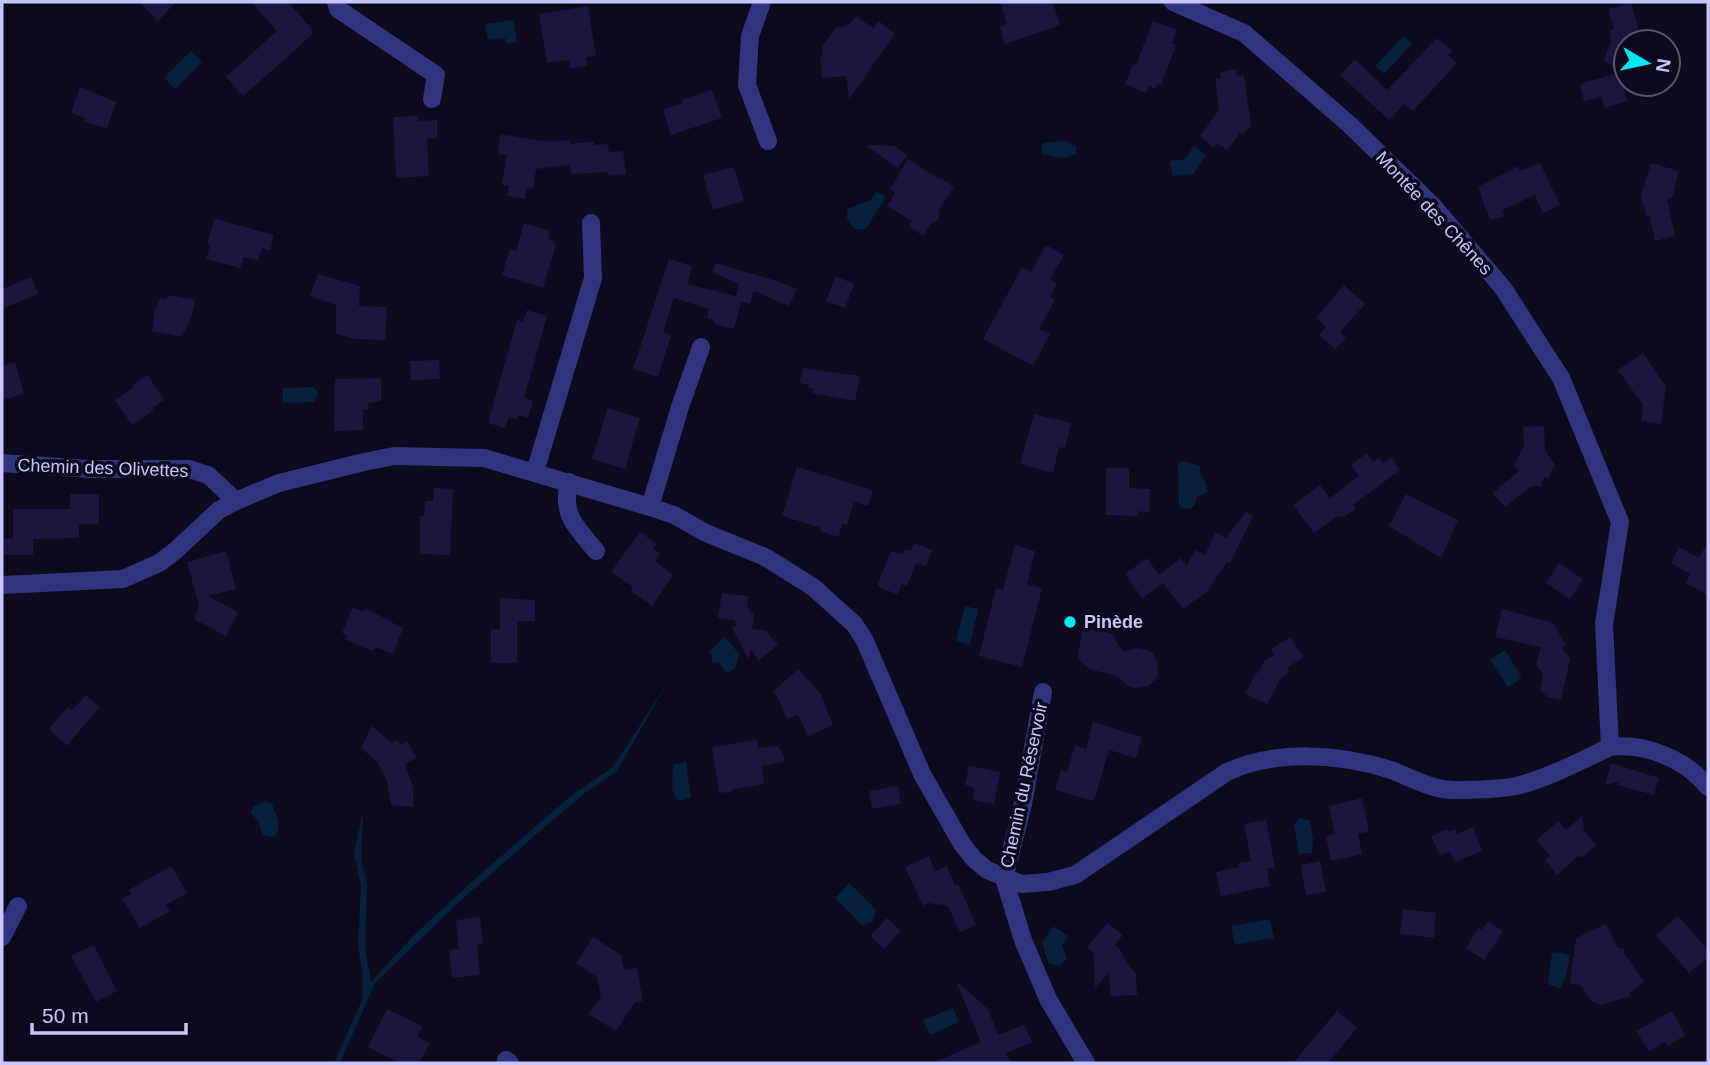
<svg xmlns="http://www.w3.org/2000/svg" width="1710" height="1065" viewBox="0 0 1710 1065" font-family="Arial,sans-serif">
	<style>
		.water { fill: #071f3e }
		.building { fill: #1a153e }
		.lines { fill: none; stroke-linecap: round; stroke-linejoin: round }
		.minor { stroke: #31347f; stroke-width: 18 }
		.poi-dot { fill: #00e8f0; stroke: #0c0a1c; stroke-width: 2.5 }
		.labels { text-anchor: middle; stroke-width: 7; stroke-linejoin: round; paint-order: stroke }
		.street-label { font-size: 18px; fill: #c8c5ff; stroke: #0c0a1c }
		.poi-label { font-size: 18px; font-weight: bold; fill: #c8c5ff; stroke: #0c0a1c; text-anchor: start }
	</style>
	<rect width="100%" height="100%" fill="#0c0a1c"/>
	<path class="water" d="M513,20L517,42L507,44L505,38L488,40L485,24Z
		M1404,36L1412,44L1384,74L1375,66Z
		M191,51L202,62L175,89L164,78Z
		M1066,141L1076,146V154L1064,158L1042,154V143Z
		M1194,146L1206,155L1195,171V174L1173,176L1170,161L1185,159Z
		M876,192L886,196L866,229H854L847,218V209L871,200Z
		M314,387L318,393L314,402L283,403V388Z
		M1182,461L1200,466V475L1205,481L1208,492L1197,497L1195,505L1190,509L1181,508L1179,504L1178,466L1179,462Z
		M965,606L978,609L970,645L956,641Z
		M725,637L739,654L735,668L729,672L724,671L720,663L712,662V656L709,652Z
		M1505,650L1522,678L1508,687L1490,660Z
		M669,680L617,771L585,793L548,824L460,901L375,983L340,1063H334L362,1000L363,976L358,946L361,885L354,855L363,810L361,859L367,884L365,949L371,982L414,935L476,878L572,795L613,767Z
		M686,762L691,798L678,801L672,789L673,765Z
		M264,801L272,803C275,814 283,828 274,837L262,835L259,822L251,813L253,807Z
		M1300,818L1310,821L1313,839L1312,853L1299,854L1294,824Z
		M849,883L876,910L872,922L862,925L835,898Z
		M1270,919L1274,938L1235,945L1231,926Z
		M1053,926L1068,936L1062,945L1067,959L1059,965L1049,964L1042,943Z
		M1555,952L1570,955L1565,979L1560,988L1549,985L1548,981L1552,953Z
		M953,1008L959,1022L930,1035L923,1020Z"/>
	<path class="building" d="M140,2H176L158,21Z
		M251,2H288L313,30L311,32L313,34L243,96L226,77L277,31Z
		M1000,2H1053L1060,25L1005,44L1000,27L1007,24Z
		M1631,3L1640,35L1626,40V78L1620,75L1627,101L1605,108L1601,97L1584,101L1580,84L1614,74V68L1604,60L1611,41L1610,30L1614,29L1608,9Z
		M588,6L596,56L586,57L587,66L570,69L569,60L547,63L539,14Z
		M856,16L873,28L879,21L895,34L849,99L846,76L822,78L820,57L823,56L822,46L836,28L849,25Z
		M1153,21L1177,30L1172,43L1176,45L1161,85L1157,84L1156,89L1149,86L1146,93L1125,84L1133,64L1136,65Z
		M1437,38L1452,51L1448,55L1457,63L1413,111L1404,104L1389,120L1340,75L1355,59L1387,90Z
		M1236,69L1237,76L1244,75L1251,125L1243,135L1240,133L1227,150L1217,143L1213,147L1200,136L1219,110L1215,79H1221L1220,72Z
		M80,87L116,102L107,128L84,122L86,118L71,113Z
		M712,90L722,118L671,135L663,110L683,103L681,100Z
		M418,116V121L437,120V138L427,139L429,176L396,178L393,117Z
		M500,134L549,142L570,140V144L594,141L595,145L608,144L609,152L623,151L626,174L608,176V172L571,174L570,165L536,169L533,189L527,188L525,199L507,196L509,186L502,185L507,155L498,154Z
		M865,145L894,146L907,155L898,168Z
		M908,159L940,180L942,179L954,187L939,210V219L931,224L923,236L909,226L912,221L887,206L895,193L890,189Z
		M1540,163L1560,205L1543,213L1535,195L1502,210L1505,216L1490,220L1478,187L1518,166L1520,171Z
		M1651,163L1679,171L1672,198L1667,200L1675,236L1655,241L1650,216H1646L1641,195Z
		M734,167L744,201L713,210L703,175Z
		M215,219L274,235L270,251L262,248L258,260L244,257L240,268L206,259L210,245L207,244Z
		M524,223L550,231L548,239L554,241L553,244L556,245L543,288L502,275L510,249L516,251Z
		M1046,245L1064,255L1050,279L1057,283L1050,297L1055,300L1039,329L1050,334L1033,366L983,339L1022,267L1031,272Z
		M669,259L692,266L687,284L736,296L739,284L712,272L716,263L777,281L797,289L789,306L754,291L750,304L741,302L734,329L715,324V321L707,318L709,309L674,298L663,332L671,335L658,377L633,369Z
		M318,274L360,286L359,306L387,307L385,340L356,339L336,334V305L310,296Z
		M836,276L854,284L845,308L826,301Z
		M31,277L38,294L2,309V289Z
		M1344,285L1365,304L1340,332L1346,338L1335,349L1319,335L1326,327L1316,318Z
		M167,295L195,300L192,315L182,337L152,331L155,309L160,298L167,299Z
		M527,310L547,316L524,398L533,401L528,418L518,415L517,419L509,417L505,428L488,423L517,320L523,322Z
		M1643,353L1666,387L1661,424L1641,421L1643,405L1618,370Z
		M439,360L440,379L411,380L410,361Z
		M15,362L24,394L2,400V366Z
		M803,368L860,376L855,401L812,393L813,388H808L809,385L799,383Z
		M148,375L164,400L152,408L154,410L132,425L115,400L133,388L132,385Z
		M381,378V401L368,403L369,409L363,410V430L334,431L335,379Z
		M608,408L640,418L625,469L592,459Z
		M1034,414L1071,423L1065,448L1059,447L1053,473L1020,464Z
		M1544,426L1545,451L1555,464L1549,478L1544,477L1541,486H1531L1505,507L1493,493L1519,471L1514,465L1524,445L1523,427Z
		M1367,453L1373,462L1379,458L1383,463L1391,457L1400,470L1353,505L1356,509L1345,516L1336,517L1314,533L1293,505L1320,485L1330,498L1359,476L1351,465Z
		M797,467L873,490L868,506L854,502L847,525L842,524L839,537L820,531L821,528L782,516Z
		M1106,468H1129V488L1150,489L1149,513L1138,511V516L1106,515Z
		M434,488L453,489L450,555L420,554V516H424L425,501H433Z
		M70,494H99V524H79V538L33,539V555H4V539H13V509H70Z
		M1406,494L1458,520L1441,558L1389,526Z
		M1246,512L1253,516L1230,563L1227,562L1207,592L1183,609L1163,583L1142,598L1125,574L1147,558L1159,575L1181,558L1187,566L1195,550L1205,555L1215,532L1226,538Z
		M640,532L657,544L653,549L660,553L655,561L673,575L652,606L631,591L633,587L611,572Z
		M1708,541V595L1686,583L1690,574L1671,563L1679,547L1699,558Z
		M914,543L932,550L926,566L916,563L907,586L902,584L898,595L877,586L891,551L903,554L905,549L911,551Z
		M1015,545L1035,551L1027,584L1042,588L1022,667L979,656L996,588L1003,590Z
		M226,551L236,589L208,596L238,612L226,636L194,619L199,606L187,562Z
		M1559,563L1583,579L1570,599L1546,583Z
		M722,593L748,596L747,607L754,615L752,629L766,631L778,645L759,660L750,649L749,660L731,626L736,627L735,620L718,618Z
		M500,598L535,600V621H517V663H491V629H500Z
		M353,607L364,612L365,608L403,628L393,654L375,647L373,651L345,639L347,635L342,633Z
		M1502,609L1553,623L1566,645L1562,648L1570,659L1561,700L1547,697L1540,689L1543,675L1536,664L1541,647L1495,637Z
		M1082,630H1100L1112,634L1123,652L1137,648L1148,650L1153,653L1158,663L1157,678L1148,686L1136,688L1130,687L1116,676L1089,669L1080,661L1078,656Z
		M1290,637L1304,657L1287,668L1289,672L1281,678L1267,704L1245,694L1256,673H1258L1264,661L1274,655L1271,649Z
		M798,669L820,693L833,725L808,736L798,715L787,719L778,698L773,692Z
		M86,695L99,707L67,746L49,729L68,707L72,710Z
		M1093,722L1142,737L1136,758L1109,750L1094,801L1055,790L1061,770L1067,772L1075,745L1086,749Z
		M372,726L392,743L397,740L401,745L407,741L417,758L405,764L413,786V807L391,805L387,781L377,762L361,748Z
		M757,740L758,748L778,746L786,761L762,766L764,784L734,789L729,793L719,792L712,747Z
		M1611,763L1659,778L1654,795L1617,785L1620,781L1605,785Z
		M969,766L1000,772L994,804L973,800L975,788L965,785Z
		M898,786L901,804L872,809L869,791Z
		M1362,798L1369,832L1358,834L1362,854L1331,861L1326,836L1335,834L1329,806Z
		M1582,816L1584,830L1596,845L1582,858L1579,855L1557,875L1545,860L1550,856L1537,840L1558,821L1566,830Z
		M1266,820L1275,867L1267,869L1270,886L1221,896L1216,872L1239,867L1238,863L1251,861L1244,824Z
		M1473,827L1482,851L1455,862L1450,852L1440,855L1431,836L1447,829L1449,832L1455,829L1456,834Z
		M929,856L935,871L947,866L955,886L958,884L976,925L960,932L948,906L928,903L923,906L905,867Z
		M1320,861L1326,892L1306,895L1301,865Z
		M171,866L187,893L166,905L170,911L140,928L122,899L131,894L129,890Z
		M1403,909L1436,913L1434,938L1400,934Z
		M1678,916L1708,950V957L1689,973L1656,935Z
		M480,917L483,944L477,945L480,975L452,978L449,950L459,949L456,920Z
		M887,918L901,931L884,949L870,936Z
		M1488,921L1503,931L1484,960L1466,948L1479,927L1482,930Z
		M1108,923L1123,935L1115,945L1123,953V957L1136,974L1137,995L1111,996L1108,973L1095,988L1094,954L1087,947Z
		M1606,924L1618,948L1624,949V953L1644,982L1629,993L1631,996L1600,1005L1591,1001L1581,985L1570,983L1576,938Z
		M593,937L621,955L624,970L637,968L643,1001L635,1002L616,1031L589,1014L601,996L597,977L576,963Z
		M94,945L117,991L96,1002L71,956Z
		M956,981L988,1009L998,1035L1024,1025L1032,1042L1006,1053L1011,1063H932L981,1042Z
		M387,1009L422,1026L417,1037L430,1043L419,1063H400L368,1047Z
		M1337,1011L1357,1028L1328,1063H1293Z
		M1672,1011L1685,1035L1668,1046L1665,1042L1649,1051L1636,1031Z"/>
	<g class="lines">
		<path class="minor" d="M336,2L338,9L436,75L432,99
			M762,2L750,36L747,85L768,141
			M1173,2L1244,33L1350,125L1433,206L1503,288L1561,378L1620,522L1604,624L1610,747
			M2,463L90,469H189L208,475L236,501
			M535,472L593,278L591,223
			M569,482C561,515 576,527 596,551
			M650,507L680,407L701,347
			M2,585L123,579L159,563L175,551L219,510L236,501L279,483L364,462L394,456L484,458L650,507L674,515L706,533L765,557L813,587L854,624L864,639L922,774L962,844L974,859L987,870L1021,884L1048,882L1075,875L1227,772C1276,749 1341,754 1391,770C1410,777 1430,789 1452,790C1472,790 1496,790 1516,786C1549,778 1580,761 1610,747C1646,743 1685,759 1708,787
			M1043,692L1023,804L1004,878L1023,940L1048,999L1086,1063
			M2,937L18,906
			M506,1060L510,1063"/>
	</g>
	<circle class="poi-dot" cx="1070" cy="622" r="7"/>
	<g class="labels">
		<g class="street-label">
			<text transform="translate(1434 213) rotate(47)" y="6">Montée des Chênes</text>
			<text transform="translate(103 468) rotate(2)" y="6">Chemin des Olivettes</text>
			<text transform="translate(1024 785) rotate(-78)" y="6">Chemin du Réservoir</text>
		</g>
		<g class="poi-label">
			<text x="1084" y="628">Pinède</text>
		</g>
	</g>
	<rect width="1710" height="1065" fill="none" stroke="#c8c5ff" stroke-width="7"/>
	<g transform="translate(1647 63) rotate(99)"><circle r="33" fill="#0c0a1c" stroke="#575577" stroke-width="2"/>
	<path d="M0-5L12 26L0 18L-12 26Z" fill="#00e8f0"/>
	<text y="-10" font-size="19" font-weight="bold" text-anchor="middle" fill="#c8c5ff">N</text>
	</g>
	<path d="M32 1023v10h154v-10" fill="none" stroke="#c8c5ff" stroke-width="3.5"/>
	<text x="42" y="1023" font-size="21" fill="#c8c5ff" stroke="#0c0a1c" stroke-width="5" paint-order="stroke">50 m</text>
</svg>
